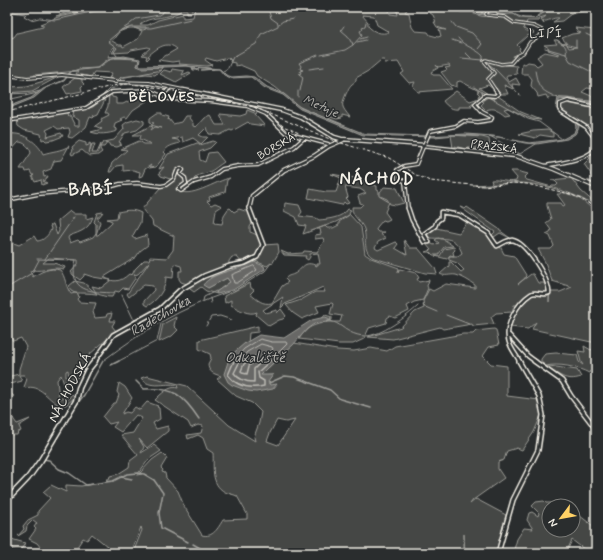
<svg xmlns="http://www.w3.org/2000/svg" width="603" height="560" viewBox="0 0 603 560" font-family="Mynerve,sans-serif">
	<style>
		.green { fill: #444645; stroke: #9c9c96; fill-rule: evenodd }
		.water { fill: #676866; stroke: #9f9f9a }
		.lines { fill: none; stroke-linecap: round; stroke-linejoin: round }
		.shore-far1 { stroke: #bcbab4; stroke-width: 1 }
		.shore { stroke: #bcbab4; stroke-width: 1.5 }
		.stream-far1 { stroke: #9f9f9a; stroke-width: 1 }
		.stream { stroke: #9f9f9a; stroke-width: 1.5 }
		.secondary-far3-casing { stroke: #f4f1e8; stroke-width: 3.5 }
		.secondary-far2-casing { stroke: #f4f1e8; stroke-width: 4.5 }
		.secondary-far1-casing { stroke: #f4f1e8; stroke-width: 5.5 }
		.secondary-casing { stroke: #f4f1e8; stroke-width: 6 }
		.primary-far3-casing { stroke: #f4f1e8; stroke-width: 4 }
		.primary-far2-casing { stroke: #f4f1e8; stroke-width: 5 }
		.primary-far1-casing { stroke: #f4f1e8; stroke-width: 6 }
		.primary-casing { stroke: #f4f1e8; stroke-width: 7 }
		.highway-casing { stroke: #f4f1e8; stroke-width: 4 }
		.secondary-far3 { stroke: #2a2d2e; stroke-width: 1.5 }
		.secondary-far2 { stroke: #2a2d2e; stroke-width: 2 }
		.secondary-far1 { stroke: #2a2d2e; stroke-width: 2.5 }
		.secondary { stroke: #2a2d2e; stroke-width: 3 }
		.primary-far3 { stroke: #2a2d2e; stroke-width: 2 }
		.primary-far2 { stroke: #2a2d2e; stroke-width: 2.5 }
		.primary-far1 { stroke: #2a2d2e; stroke-width: 3 }
		.primary { stroke: #2a2d2e; stroke-width: 4 }
		.highway { stroke: #2a2d2e; stroke-width: 2 }
		.rail { stroke: #f4f1e8; stroke-width: 1; stroke-dasharray: 3.5 2; stroke-linecap: butt }
		.labels { text-anchor: middle; stroke-width: 3; stroke-linejoin: round; paint-order: stroke }
		.far-street-label { font-size: 11px; fill: #f4f1e8; stroke: #2a2d2e }
		.far-water-label { font-size: 12px; font-style: italic; fill: #b5b3ae; stroke: #2a2d2e }
		.far-quarter-label { font-size: 13px; letter-spacing: 1px; fill: #f4f1e8; stroke: #2a2d2e }
		.street-label { font-size: 13px; fill: #f4f1e8; stroke: #2a2d2e }
		.far-district-label { font-size: 14px; font-weight: bold; letter-spacing: 1px; fill: #f4f1e8; stroke: #2a2d2e }
		.water-label { font-size: 14px; font-style: italic; fill: #b5b3ae; stroke: #2a2d2e }
		.district-label { font-size: 17px; font-weight: bold; letter-spacing: 1px; fill: #f4f1e8; stroke: #2a2d2e }
	</style>
	<rect width="100%" height="100%" fill="#2a2d2e"/>
	<filter id="ink" filterUnits="userSpaceOnUse"><feTurbulence type="fractalNoise" baseFrequency=".025" numOctaves="2"/><feDisplacementMap in="SourceGraphic" scale="8" xChannelSelector="R" yChannelSelector="G"/><feConvolveMatrix kernelMatrix="1 2 1 2 8 2 1 2 1" color-interpolation-filters="sRGB"/></filter>
	<g filter="url(#ink)">
		<path class="green" d="M82,7H106L102,9L110,7H264L260,10L269,7H388L390,14L398,15L397,11L392,8L409,7L405,12L409,13L412,27L415,31L428,32L430,35L438,37L441,36L439,29L446,30L437,27L434,22H436L433,15L430,13V9L449,11L456,7H465L460,12H473C480,19 490,16 501,15L496,13L503,12L488,9L481,12L485,14L473,12L481,10L473,9V7L482,10L483,8L482,7H503L520,18L539,19V21H527L526,24H516L523,25L524,29L527,31H532L534,33L527,36L517,45L520,48L519,50L522,53L513,56L514,58L505,65L517,66L516,71L517,74L507,75L506,78L509,82L516,78L520,85L512,84L513,89L504,85L508,94H500L489,80H487L493,89L488,85L479,88L488,94L484,95L474,103H472L475,105H470L472,107H459V109C453,110 447,107 443,101L456,91L470,101L479,98L478,96L480,95L477,92L479,91L460,81L457,82V87L451,85L441,72L447,70L445,68L450,67L449,65L438,67L436,65L438,68L431,72L433,75H440L452,89L418,92L413,86L415,82L409,83L401,74L404,72L398,62L385,63L384,60H381L368,71L356,78V81C349,86 350,86 346,94C341,106 341,106 350,117L342,115V118L337,119L330,117L328,118L342,124L331,121L298,106L275,87L257,76L254,71L240,65L235,66V63L230,62L231,59L227,58L216,61L206,58L205,60L212,65L207,66L179,64V61L172,62L158,60L177,49C167,40 157,48 148,56L150,57L147,60L146,59L147,56L142,55L150,48L148,47L131,50L129,52L112,53L115,48L113,47L108,57C114,56 121,56 127,57L115,58L137,59L139,61L137,66L163,68L155,75L146,74L121,77L118,80L109,78L112,73L94,72L91,77L76,74L78,71L34,75V77L28,78L7,74V39L14,37L17,33L43,27V25L40,24L58,17L88,11L56,16ZM195,8L193,17L183,18V14L158,20L148,25H140C148,15 170,20 182,10H187V13H192V9ZM362,15L374,16L377,25L389,32C382,35 373,32 368,26V22ZM131,27H146V29L143,30L134,28L142,31L138,39L125,46L123,47L122,45H119L112,41L119,32Z
			M545,7H574L572,11L579,10L583,11L571,14L562,21L553,22L559,18C553,17 548,22 543,21L544,24L541,20L546,16L540,18L537,16L543,12L541,10Z
			M575,28L596,30V89L587,88L582,92L596,98V102L553,97L548,99L546,95L538,97L537,93L531,86L532,79L528,74H521L522,63L525,64L528,62L534,63L537,66L542,63L537,57L545,52L559,55V54L548,50L549,48L544,45L557,44L554,40H557L562,44L566,43L569,48L577,47L568,45L562,38L572,34L581,33L576,31L577,29Z
			M172,69L184,71L182,75L189,72L191,73L176,82L160,74L164,70L171,72Z
			M48,77H58L32,91L7,93V80L10,87L27,86L54,78Z
			M75,78L82,79V82L84,84L81,87L82,91L67,94L63,87Z
			M111,93L112,97L116,98V104H123L137,97L144,100H148L133,110L127,118L124,117L120,119L122,120L115,123L114,128L117,129V131C108,134 99,135 91,132L102,129L95,126L102,121L101,119L109,115L108,113H105L108,106L109,94Z
			M498,96L521,112L541,120L532,119L508,108L504,109L510,114L505,115C499,110 494,107 486,110L481,105L484,102L482,101L488,97L495,101L492,97Z
			M101,100H105L98,114L93,116H95L93,118L90,117L86,127L72,138L68,137L70,132L69,128L58,129L54,126L46,130L48,133L47,137L61,133L63,136L53,140L46,141L44,139L42,140L41,134L24,130L18,126L17,120L49,116L66,112L68,115L67,116H70L75,126H79V120L72,116L73,111L93,107Z
			M562,102L596,109V179L590,175L591,174L584,164L590,158L586,155L594,147C597,121 560,124 558,104Z
			M247,110L257,114L255,115L265,126L250,124L248,122L232,131L230,130L220,135L209,134L207,127L199,135L203,137H208L201,144L193,138L183,142L182,137L172,139L178,140L180,143C173,145 167,146 164,152L166,154L156,167L149,168L151,165L145,169L142,176L139,177L140,172L133,170L123,171V165L116,166L111,172H109L112,163L127,150L121,149L139,141L144,144H151L140,139L141,135H133L150,126L153,127L151,130L155,127L162,128L151,125L154,123L150,122V118L157,113H162V115L169,117L168,120L169,119L173,124L181,122L185,116H190L189,118L193,123V126L196,127L204,118L210,115L216,125H225L220,114L240,116L246,114Z
			M137,119L144,121V124L137,130L125,133L119,142L121,143L120,145H122L117,147L110,146L108,142L104,147H101L104,142L114,140L124,129L123,125L127,122Z
			M7,129L12,130L10,134C24,132 39,144 43,154C52,151 61,151 69,146L61,160L54,161L51,169L43,172L44,177L48,176L46,180L43,181L47,183L42,185L41,180L35,182L32,176L34,175H32L30,171L26,172L25,169H20L31,153C30,147 24,142 19,142L7,155Z
			M548,130L553,133V137L540,135L535,138L519,134L533,131Z
			M451,135L482,137L489,139L490,148H468V150L455,146V148H453Z
			M79,141L86,143V146L89,145V143L91,144L89,153L92,144H95L92,153H97L101,144L100,149L102,152L98,155L89,156L82,150L72,155L71,153L73,150L72,147Z
			M213,141L216,142L210,148L199,152L200,160L205,162L208,153L216,152L224,162C219,165 214,170 209,172C203,175 199,173 194,179H199L181,190L179,189L187,183L185,178L181,174L184,170L183,168H178L175,171L174,178L170,179L161,176L159,173L164,167L159,169L160,167L168,154L197,143H199L200,145Z
			M179,169H182L179,174L185,182L177,189C188,201 217,180 230,178L227,180L225,192L209,197L210,200L207,201L211,205L215,203L222,206L216,210L214,223L222,224L224,215L228,209L230,208L234,212L239,209L245,211L248,210L253,222L250,227V232C263,236 263,244 257,256L242,263L237,257H232L229,261V265L210,272L187,284L181,282L179,279V271H182L181,266L174,264L173,278L166,277C166,289 157,301 147,306L144,304V301L154,290L153,286L144,285L129,297L127,294L150,261L138,274L134,275L136,277L128,289L123,288L119,292L115,291L112,297C103,297 103,295 96,294C90,293 82,293 75,293L78,294L79,297L77,299L79,302L96,303L93,312L95,318L106,317L107,314L112,313L110,321H115L112,326L116,331L89,355L77,378L69,379L68,370L66,371V384H64L61,375L57,380L59,398H69L72,394L75,397L66,405H59C46,398 41,384 25,388L24,387L27,379L24,375H19L22,381L7,385V377L19,374V369L26,347L21,338L13,341L10,336L7,334V241L12,239L11,242L19,245L34,236L37,241C43,241 49,235 51,229L50,226L53,224L57,235L59,231L58,221L70,211L74,214H86V219L93,217C88,230 82,231 69,236L68,238L70,243L78,240L80,242L93,237L96,233V224L94,222L97,213L103,212L99,217H97L100,222L96,235H98L112,222V221L107,219L117,218L118,212C127,210 133,209 141,213L140,223L132,237L135,239L147,235L148,245L140,251L136,257L104,277C114,283 120,282 129,274L132,275L135,269L144,260H149L150,257L167,258L173,250L174,236L153,226L152,221L142,209L160,188L176,178ZM49,258L78,260V264L71,272L73,275L80,280L84,276V274L93,277L111,280L101,288L92,286L97,294L84,283L75,281L69,286L71,291L75,293L71,294C65,286 66,277 60,270C50,267 40,272 33,277L30,271L33,270C43,272 53,266 64,269L65,267L54,263H43Z
			M511,171H517L528,174L524,178L527,180L552,187V186H556L558,184L555,181L551,180L571,178L581,191L596,204V208C577,192 538,182 513,183C499,183 487,186 473,185L490,184L492,183L491,180C500,179 507,183 516,181L517,178Z
			M331,174L361,179L367,184L377,186V190L379,191V196L389,202L385,212L390,219L386,221L383,220L377,227L376,230L378,232H384L380,234L386,238L378,242L375,248L378,250L396,242L398,244L395,248L407,255L404,240L410,248H418L435,268L437,274L425,273L374,258C362,252 367,240 364,229C361,221 352,217 352,207H360L363,204L360,203L358,196L366,193L360,189L345,187L348,197L346,199L349,203L346,204L344,202L342,205L308,198L310,189L326,192H336L341,178Z
			M384,187L397,188L404,203L396,205L390,204L387,199L380,196V192Z
			M561,192C576,195 587,202 596,214V343L532,329L536,322L528,329L510,327L518,308L533,294L549,295V302L550,292H560L572,287L552,281L545,262L538,249H551L554,246L550,236L546,234L550,232L551,230L546,223L551,219L547,206V203H561L563,206L565,205L557,194H560Z
			M285,203L299,205L302,212L299,216L316,218L319,220C329,219 342,218 348,209L351,210L349,214L361,227L365,254L371,258L399,268L398,273L400,269L416,273L419,278L417,279L419,282L429,280L427,286L428,288L423,300L414,302L407,306L409,311L395,318L390,316L387,318L386,323L369,328L364,339L353,344H339L299,339C307,328 310,326 323,323L321,318L325,315L332,317V320L326,322H340L342,316L330,314L333,304L332,303L316,306L319,312L302,319L293,313L286,305L301,300L315,292H325L323,287L285,304L281,308L283,297L263,310L266,313L277,310V313L281,309L286,316L283,319L279,320L269,326L256,315L257,312C249,316 238,309 231,305V300L225,303L224,296L250,283L251,288L254,290L250,294C258,300 262,305 272,303L282,286L288,282L285,279C288,275 290,276 294,274C303,270 303,259 317,266V264H320L318,253L310,254V257L308,260L305,258L306,256L284,255L281,251L288,254L303,253L304,251L317,252L324,241L323,238L315,239V235L321,234L320,229H317L325,226L327,228H333L339,225V222L349,215L336,222L303,234L306,226L299,225L296,217L284,211Z
			M460,207L465,209L467,207L499,229V230L510,238L500,233L494,237L491,236L495,232Z
			M467,222L489,236L493,245L500,246L504,254L514,256L526,275L525,278L518,284L531,274H533L538,283H544L548,292L547,293H530L517,305H514L512,312L496,313L491,317L494,324L473,326L472,324L443,329L440,327L393,339L368,337L401,327L415,312L424,308L423,301L429,289L433,291L446,284L475,288V285C469,281 463,277 456,275C450,274 445,277 440,274L449,266V262H451L461,272L464,270L457,263L449,260V256H454L450,255L447,259L435,256H440L444,249L454,247L455,250L453,252L454,256H458L462,253C456,236 445,239 430,238L426,233L436,228L459,233Z
			M438,238L445,240L453,246L444,247L438,255H433L430,252H425L431,250L426,244L430,243L434,245L439,243L435,240Z
			M278,244L279,252L272,264L271,263L267,266L253,260L261,254L264,245Z
			M234,265L236,269L211,277L208,288L227,278L230,282L216,292L217,294L206,291L201,287L194,292L190,289L189,285L210,273Z
			M176,317L174,326L178,330L172,336L159,342L163,324Z
			M258,326V332L249,333L248,344L258,378L273,375L260,376L294,343L337,350L354,351L371,348L387,351L395,346L418,342L463,334H473L476,331L494,329L496,330L499,345L489,347L483,356L491,364L507,366V396L539,400L542,413L534,432L522,450L517,448L507,451L504,460L498,462V469L504,478L473,500L470,504L476,499L506,515L496,553H465L464,534V553H133L142,530L141,527L131,553H103L107,546L92,534L87,540L83,538L73,553H45L37,543L29,539L36,529L34,527L37,523L33,520L27,526L26,531L18,536L24,529L23,526L28,520L38,515V511L50,498L43,492L51,485L66,492V485L81,486L106,482L109,481L106,479H109L110,476L118,474L129,467L130,461L138,455L121,435L133,433L142,418L136,415L121,432L113,427L117,422L109,424L103,417L114,403H116L119,395L117,392L119,383L125,387L132,398L122,414L126,412L130,413L135,407L140,410L147,402L158,406L157,407L159,408L160,419L153,423L156,429L168,426V431L147,448L139,439L144,447L141,453L154,445L161,451L149,459L137,475L142,474L140,473L152,460L162,453L167,458L161,468L163,470L162,472L165,473L166,478L178,491L184,506L202,535C213,538 218,528 223,520L247,519V514L237,496C233,494 229,494 225,492C210,484 214,467 213,453L207,449L203,438L198,435L188,439L187,435L201,433L203,426L198,425L191,428L188,422L155,400C161,394 170,385 178,388L177,385C165,382 150,390 141,378L147,376L187,386L229,425L255,441L254,437L259,423L261,412L252,403L236,396L217,379L221,376C214,374 208,372 208,364L211,358L210,354L199,349V340ZM277,420L286,422L295,420L278,445L267,441L270,433Z
			M584,346L591,350L596,347V376L590,371L589,373C578,367 558,363 546,366L541,362V359L545,354L556,353L577,355L579,362L583,365L581,362L578,351L585,352Z
			M549,366L577,370L581,377C566,382 559,375 547,367Z
			M10,393L14,396L10,405V409L14,420L17,424L30,419L19,426L21,431L18,432L17,435H12L7,432V394Z
			M544,501L546,503H552L556,506H549V530H573V512H575L593,526L595,542L593,550L596,553H589L572,540L566,553H513L517,539L524,528L533,529L527,520L529,513L532,512L538,516L539,513L532,506L536,502Z
			M11,539L25,543L21,550L24,553H7V540Z"/>
		<path class="water" d="M124,56L140,59L139,65L141,66L178,65L220,69L226,75L232,77L246,76L254,77L267,87L284,94L301,108L365,134L427,136L466,134L493,136L529,143L563,139L574,133L576,127L575,123L558,111L556,108L558,98H567L596,102V104L567,99L559,100V109L577,123L579,127L575,134L567,139L537,144L525,143L499,137L455,135L435,137L363,135L300,109L283,95L265,88L251,77L231,78L224,75L219,69L201,70L214,69L193,67V69L199,70H193L192,67L187,66L142,68L137,66L139,61L137,59L122,57L112,58L98,68L72,71L64,81L47,87L34,98L7,109L15,104L31,98L43,89L64,80L70,72L79,69L97,68L108,59Z
			M254,262L264,266L265,269L233,290L217,294L216,292L230,282L227,278L208,288L203,285C212,272 239,270 254,262Z
			M325,317L331,319L327,322L314,324L307,329L293,345L278,358L261,375H273L268,382L270,385L277,384L273,389L256,392L248,391L232,385L228,382L224,374L230,356L245,343L259,335L284,338L312,320Z"/>
		<g class="lines">
			<path class="shore-far1" d="M254,266L257,270L237,283H234L232,275Z
				M233,362L244,349L260,339L272,342H286L287,344L269,362
				M239,362L247,352L261,344L272,347L273,349L261,362
				M247,362L258,354L253,362"/>
			<path class="shore" d="M234,361L228,375C237,387 250,389 264,386V381L259,378L258,372L270,361
				M240,361L234,373C239,380 246,382 254,382V369L262,361
				M248,361L244,364L241,371L242,373L247,374L249,366L254,361"/>
			<path class="stream-far1" d="M502,7L511,13
				M7,14L13,12L25,14
				M26,14L24,16L31,20L39,18
				M474,14L485,15
				M489,15L513,14L524,18H533
				M40,18L55,20L114,7
				M535,18L554,7
				M452,22L456,27L472,33L482,44L478,49
				M130,24L136,19L159,15L170,7
				M279,24L283,21L293,19
				M344,26L341,30L348,36L351,42
				M121,30L129,25
				M586,34L596,39
				M458,38C464,47 476,48 483,56V60L494,68L520,95
				M360,39L367,37
				M452,40L461,43
				M557,40C563,43 568,47 566,54
				M576,40V46
				M357,42L366,40
				M353,45L362,35L360,31L363,29L362,27L365,26L366,22
				M545,48L566,54L570,61L596,74
				M596,48V50
				M466,53L471,58
				M321,55L345,50L353,45L352,42
				M117,56L114,52L117,48L108,41L121,30L129,28H151L191,19
				M461,58L483,60
				M228,68L233,57L256,44L261,34L278,26V23L271,18L269,12
				M309,69L324,67
				M535,70C538,89 541,90 558,98
				M223,71L227,69
				M120,81L121,78L161,70L162,66
				M116,87L118,86
				M474,87L485,94
				M298,91V97
				M300,91L303,77L299,74L301,73L300,71L303,70L300,69L301,66L299,63L318,55
				M7,94L32,93L40,91
				M102,96L109,89L114,88
				M487,96L528,119L539,122L562,139
				M7,100L38,93
				M7,115L10,113L14,105
				M490,136L520,154L536,144
				M588,180L596,185
				M37,259L76,260C67,292 91,292 115,293
				M45,259L74,217
				M7,288L32,273L39,260
				M234,291L265,271L271,263
				M122,295L133,318
				M210,298L211,303
				M203,301L204,297L216,291
				M423,306L437,312
				M446,315L469,324
				M134,319L136,322L151,329
				M328,321C337,321 342,328 350,332C354,334 360,336 365,336C381,336 406,317 418,306
				M206,326L211,317L220,316L232,320
				M104,360C142,331 183,307 228,292
				M117,362L157,341L161,324"/>
			<path class="stream" d="M111,365L119,361
				M136,381L144,389C174,387 183,395 199,419
				M269,383L285,376L294,377L330,390L340,399L371,408
				M77,404L84,395L103,361
				M40,459L51,437L61,422
				M43,459L49,460L59,469L69,473L86,485L113,481L127,474L138,473L144,474L154,480L163,493L159,513L161,528L188,542
				M121,477L132,479
				M193,544L200,548
				M7,549L20,553"/>
			<g class="secondary-far3-casing">
				<path id="secondary-far3" d="M491,7L484,8L488,11L486,14L487,15L505,17L514,23L534,26L542,30L541,35L530,42L523,53L517,56L511,63L501,64L486,60L484,61L494,73L488,79L496,91
					M122,91H150
					M167,91L170,88"/>
			</g>
			<g class="secondary-far2-casing">
				<path id="secondary-far2" d="M161,97L168,90
					M596,107L568,101L560,104V109L562,112L586,127L596,140
					M7,121L86,108L112,92L148,90L169,99L210,101L247,106L266,114L286,133L328,144
					M424,145L430,131L456,126L464,121L478,122L491,120L492,117L482,112L475,104L485,95L495,96L498,94L495,90
					M545,166C558,163 591,160 596,146
					M7,200L38,194L106,188L120,184L137,183L161,186L166,185L174,179L177,171L181,168L183,170L180,174L185,178L186,183L178,189L181,191L194,182L211,177L222,169L238,166L258,165L294,147L304,138
					M408,209L405,181L398,179L397,170L404,166L416,164L423,147"/>
			</g>
			<g class="secondary-far1-casing">
				<path id="secondary-far1" d="M408,208L412,220L424,242H429L424,234L435,226L437,221L441,218V212L459,215L488,233L497,246C502,244 506,240 512,240C526,242 549,279 549,293C543,296 536,291 531,294C517,303 504,326 509,342C511,349 517,356 520,362
					M509,335L528,356L536,362"/>
			</g>
			<g class="secondary-casing">
				<path id="secondary" d="M534,361L562,381L571,396L596,429
					M498,553L513,500L538,450L543,415L539,396L519,361"/>
			</g>
			<g class="primary-far3-casing">
				<path id="primary-far3" d="M62,75L115,81
					M115,82L149,83L188,91"/>
			</g>
			<g class="primary-far2-casing">
				<path id="primary-far2" d="M183,90L282,110L301,117L334,137L341,139
					M341,139L424,145
					M329,146L343,140
					M422,146L516,156L554,169L596,187
					M249,209L252,196L284,170L314,156L329,146"/>
			</g>
			<g class="primary-far1-casing">
				<path id="primary-far1" d="M94,362L113,335L160,309L180,290L204,276L230,266L245,263L257,257L263,245L249,208"/>
			</g>
			<g class="primary-casing">
				<path id="primary" d="M7,500L28,478L41,460L76,401L79,388L87,371L95,361"/>
			</g>
			<g class="highway-casing">
				<path id="highway" d="M7,75L27,78L62,75"/>
			</g>
			<use href="#secondary-far3" class="secondary-far3"/>
			<use href="#secondary-far2" class="secondary-far2"/>
			<use href="#secondary-far1" class="secondary-far1"/>
			<use href="#secondary" class="secondary"/>
			<use href="#primary-far3" class="primary-far3"/>
			<use href="#primary-far2" class="primary-far2"/>
			<use href="#primary-far1" class="primary-far1"/>
			<use href="#primary" class="primary"/>
			<use href="#highway" class="highway"/>
			<path class="rail" d="M7,112L112,86L127,84L142,85L254,107L332,140L389,158L416,175L430,181L483,186L513,183L527,184L570,194L585,201L596,209
				M272,117L283,126L299,133"/>
		</g>
	</g>
	<g class="labels">
		<g class="far-street-label">
			<text transform="translate(276 146) rotate(-30)" y="4">BORSKÁ</text>
			<text transform="translate(494 146) rotate(7)" y="4">PRAŽSKÁ</text>
		</g>
		<g class="far-water-label">
			<text transform="translate(321 106) rotate(24)" y="4">Metuje</text>
		</g>
		<g class="far-quarter-label">
			<text x="546" y="37">LIPÍ</text>
		</g>
		<g class="street-label">
			<text transform="translate(69 387) rotate(-62)" y="5">NÁCHODSKÁ</text>
		</g>
		<g class="far-district-label">
			<text x="162" y="101">BĚLOVES</text>
		</g>
		<g class="water-label">
			<text transform="translate(160 315) rotate(-30)" y="5">Radechovka</text>
			<text x="255" y="362">Odkaliště</text>
		</g>
		<g class="district-label">
			<text x="377" y="184">NÁCHOD</text>
			<text x="91" y="195">BABÍ</text>
		</g>
	</g>
	<rect width="603" height="560" fill="none" stroke="#2a2d2e" stroke-width="24"/>
	<rect x="12" y="12" width="579" height="536" fill="none" stroke="#f4f1e8" stroke-width="1.5" filter="url(#ink)"/>
	<g transform="translate(561 518) rotate(238)"><circle r="19" fill="#2a2d2e" stroke="#7b7b78"/>
	<path d="M0-3L7 15L0 10L-7 15Z" fill="#ffd166"/>
	<text y="-6" font-size="11" font-weight="bold" text-anchor="middle" fill="#f4f1e8">N</text>
	</g>
</svg>
